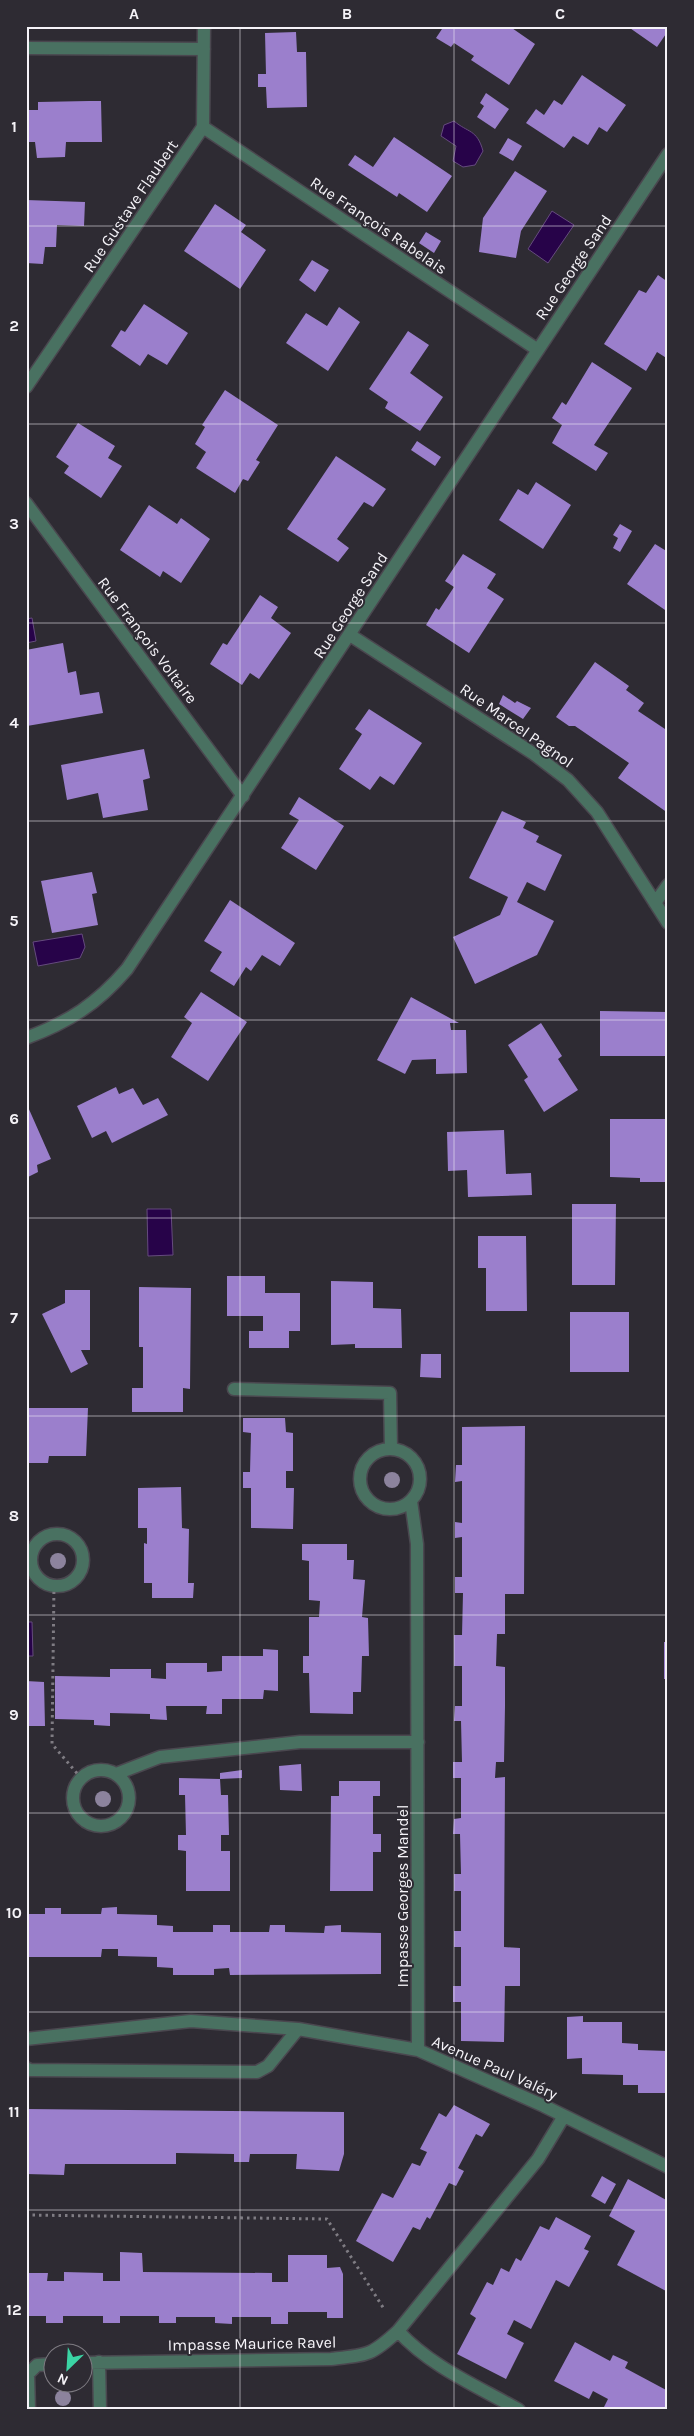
<svg xmlns="http://www.w3.org/2000/svg" width="694" height="2436" viewBox="0 0 694 2436" font-family="Karla,sans-serif">
	<style>
		.water { fill: #270349; stroke: #654b7e }
		.building { fill: #9b7fcc }
		.lines { fill: none; stroke-linecap: round; stroke-linejoin: round }
		.minor-casing { stroke: #4a474f; stroke-width: 15 }
		.path { stroke: #7f7c83; stroke-width: 3; stroke-dasharray: 2.5 4; stroke-linecap: butt }
		.minor { stroke: #497161; stroke-width: 12 }
		.tree { fill: #8c839d }
		.grid { fill: none; stroke: #f5f3f8; stroke-width: 1; stroke-opacity: 0.55 }
		.labels { text-anchor: middle; stroke-width: 4; stroke-linejoin: round; paint-order: stroke }
		.street-label { font-size: 16px; fill: #f5f3f8; stroke: #2e2b33 }
		.neatline { fill: none; stroke: #f5f3f8; stroke-width: 2 }
		.grid-label { font-size: 16px; text-anchor: middle; font-weight: bold; fill: #f5f3f8 }
	</style>
	<rect width="100%" height="100%" fill="#2e2b33"/>
	<path class="water" d="M454,121C468,133 477,129 483,151L475,165L463,167L453,161L456,146L441,136L444,125Z
		M552,211L574,225L548,263L528,249Z
		M32,618L36,641L26,643V619Z
		M82,934L85,947L80,958L38,966L33,942Z
		M147,1209H171L173,1255L148,1256Z
		M26,1622H32L33,1656H26Z"/>
	<path class="building" d="M444,26H509L535,44L509,85L471,60L474,56L454,43L451,47L436,38Z
		M627,26H668V31L657,47Z
		M296,32L297,52H306L307,107L267,108L266,87H258V74H266L265,33Z
		M582,75L626,105L607,132L599,127L588,145L573,136L564,148L526,123L536,109L544,115L554,100L562,105Z
		M486,93L509,109L495,129L477,117L484,106L480,103Z
		M89,101H101L102,142H66L65,157L37,158L35,142H26V110H38V102Z
		M394,137L452,176L427,212L399,193L397,197L348,165L355,155L373,167Z
		M508,138L522,146L513,161L499,153Z
		M515,171L547,191L521,231L516,258L479,252L483,218Z
		M26,200L85,202L84,226L57,225L56,247H45L43,264L26,263Z
		M215,204L246,225L241,232L266,250L240,289L184,251Z
		M426,232L441,241L434,253L419,243Z
		M312,260L329,270L315,292L299,280Z
		M658,275L668,282V359L657,352L646,371L604,344L639,290L646,293Z
		M144,304L188,333L167,365L148,354L140,366L111,346L121,330L125,332Z
		M339,307L360,322L328,371L286,343L306,313L327,326Z
		M408,331L429,345L410,373L443,397L420,431L385,408L388,402L369,389Z
		M592,362L632,388L594,445L608,453L596,471L552,443L562,425L552,418L562,402L566,405Z
		M225,390L278,425L256,460L260,462L248,481L243,479L235,493L196,468L206,452L195,444L205,427L202,425Z
		M78,423L115,446L108,458L122,466L101,498L64,473L69,466L56,457Z
		M417,441L441,457L435,466L411,450Z
		M336,456L386,489L373,507L364,502L337,539L349,548L338,562L287,529Z
		M536,482L571,505L543,549L499,520L518,489L528,495Z
		M149,505L177,524L181,518L210,539L181,583L163,571L160,577L120,550Z
		M620,524L632,531L620,552L613,548L618,538L613,535Z
		M655,544L668,552V612L627,584Z
		M463,554L496,574L487,588L504,599L469,653L426,625L436,608L439,610L454,587L445,581Z
		M260,595L278,607L271,618L291,633L259,679L250,673L242,685L210,664L223,643L227,645Z
		M63,643L68,673L76,671L80,695L99,692L103,713L27,726L26,650Z
		M595,662L629,686L626,690L644,703L638,711L668,731V813L618,778L629,763L575,726H569L556,717Z
		M503,695L515,703L517,701L531,708L523,719L499,704Z
		M369,709L422,743L394,785L380,776L370,790L339,769L362,734L355,729Z
		M144,749L150,778L143,780L148,810L103,818L98,793L67,800L61,765Z
		M299,797L344,826L316,870L281,848L299,820L289,814Z
		M502,811L526,822L523,828L539,836L536,842L562,855L545,891L527,882L517,902L554,921L537,955L475,984L453,937L500,915L508,897L469,878Z
		M92,872L97,893L92,894L98,925L52,933L41,881Z
		M230,900L295,943L280,966L262,955L251,971L246,967L234,986L210,971L222,952L204,941Z
		M201,992L247,1022L208,1081L171,1057L192,1023L184,1017Z
		M411,997L459,1023H450L451,1030H466L467,1073L436,1074V1059L412,1060L405,1074L377,1060Z
		M600,1011L668,1012V1056H600Z
		M541,1023L562,1056L558,1059L578,1090L544,1112L524,1080L528,1077L508,1045Z
		M116,1087L119,1094L133,1088L143,1105L158,1098L168,1115L112,1143L106,1131L92,1138L77,1106Z
		M26,1107H28L51,1159L37,1165L38,1172L26,1178Z
		M610,1119H668V1182H640V1178L610,1177Z
		M504,1130L506,1174L531,1173L532,1195L468,1197L467,1170L448,1171L447,1132Z
		M572,1204H616L615,1285H572Z
		M478,1236H526L527,1311H486V1268H478Z
		M227,1276H265V1293H300V1331H289V1348H249V1331H263V1316H227Z
		M331,1281L373,1282V1308L401,1309L402,1348H355V1344L331,1345Z
		M139,1287L191,1288L190,1389L183,1388V1412H132V1388H143V1347H139Z
		M65,1290H90V1350H81L88,1364L71,1373L42,1314L65,1303Z
		M570,1312H629V1372H570Z
		M421,1354H441V1378L420,1377Z
		M26,1408H88L86,1456H49L48,1463H26Z
		M243,1418H285L286,1432L293,1433V1471H286V1488H294L293,1529L251,1528V1488H243V1472H250L251,1433L243,1432Z
		M525,1426L524,1594H505V1634H497L496,1666L505,1667V1706L504,1762H496L495,1778L505,1777L504,1947L520,1948V1986H505L504,2042L461,2041V2002H453V1986H461V1947H454V1931H461V1891H454V1874H461L460,1834H453L454,1819L461,1818V1778H453V1762H462L461,1721H454L455,1706H462V1666H454V1635H462L463,1593H455V1577H462V1537L455,1538V1522L462,1523V1481L455,1482L456,1465H462V1427Z
		M181,1487L182,1528L189,1529L188,1583H194L193,1598H152V1583H144V1543L147,1544V1528H138V1488Z
		M302,1544H347V1560H354L353,1579L365,1580L362,1617L368,1618L369,1656H362L361,1692H353V1714L310,1713L309,1673H303V1656H309V1617H319L320,1601L309,1600V1561L302,1560Z
		M664,1642H668V1679H664Z
		M263,1649L278,1650V1691L264,1690L263,1699H222V1714H206L207,1706H166L167,1720L150,1719V1714L110,1713V1726L94,1725V1720L55,1719V1676L110,1677V1669H151V1678L166,1679V1663H207V1672L222,1671V1656H263Z
		M26,1681L44,1682L45,1726H26Z
		M301,1764L302,1791L280,1790L279,1766Z
		M242,1770V1778L220,1779V1773Z
		M179,1778L220,1779L221,1795H228L229,1835H221V1851H230V1891H186V1851L178,1850V1835H186L185,1795H179Z
		M339,1781H380V1796H373V1834H381V1852H373V1891H330L331,1796H339Z
		M117,1907V1914L157,1915V1925L173,1926V1932H213V1925H230V1932H269L270,1925H285V1932L324,1933L325,1926L341,1925V1932L381,1933V1974L230,1975L229,1968L214,1969V1975H173V1968L157,1967V1957L118,1956V1949H102L101,1957H26V1914H45V1908H61V1914H101L102,1908Z
		M583,2016V2022H622V2043L638,2044V2050L668,2051V2093H638V2085H623V2075L582,2074V2058L567,2059V2017Z
		M454,2105L490,2124L482,2137L476,2134L458,2168L464,2171L456,2186L449,2183L430,2219L427,2217L420,2230L413,2227L393,2262L356,2241L382,2193L393,2198L412,2163L420,2166L427,2152L420,2149L439,2113L446,2117Z
		M26,2109L344,2112V2154L339,2171L296,2169L297,2154H250L249,2162H234V2154L176,2153V2164H65L64,2175L26,2174Z
		M602,2176L616,2184L605,2204L591,2196Z
		M628,2179L668,2201L666,2291L617,2265L635,2231L609,2216Z
		M556,2217L591,2236L584,2249L589,2251L569,2287L556,2280L531,2329L514,2320L507,2334L524,2343L506,2379L457,2354L476,2318L470,2314L487,2282L493,2285L501,2268L509,2272L516,2258L521,2261L540,2226L549,2230Z
		M120,2252L142,2253L143,2272L272,2273V2282H288V2255H327V2268L340,2267L343,2274V2318H327V2312H288V2324H271V2317H232V2324L215,2323V2317H176V2323H159V2316H120V2323H103V2316H63V2323H46V2316H26V2273H48L47,2281H64V2272L103,2273V2281H120Z
		M575,2342L610,2361L613,2355L628,2362L625,2368L668,2391L666,2410H609L604,2407L608,2399L593,2391L589,2399L554,2381Z
		M142,2407V2410H120V2408Z
		M343,2407L360,2408V2410H343Z"/>
	<g class="lines">
		<g class="minor-casing">
			<path id="minor" d="M26,48L204,49
				M203,127L538,350
				M26,387L203,127L204,26
				M26,503L243,796
				M350,635L534,754L568,780L597,812L668,923
				M655,903L668,885
				M26,1038C69,1022 97,1004 127,969L668,154
				M234,1389L390,1393L391,1449
				M360 1479a30 30 0 1 1 60 0a30 30 0 1 1-60 0Z
				M411,1501L417,1544L418,2050
				M31 1560a26 26 0 1 1 52 0a26 26 0 1 1-52 0Z
				M73 1798a28 28 0 1 1 56 0a28 28 0 1 1-56 0Z
				M116,1774L160,1757L300,1742H418
				M26,2039L191,2021L298,2029L418,2050L544,2106L668,2167
				M26,2068L30,2070L257,2072L268,2066L298,2029
				M398,2331C431,2367 477,2386 519,2410
				M99,2362L100,2410
				M82,2363L331,2359C367,2355 371,2356 398,2331L538,2159L564,2116
				M29,2410L28,2374L37,2365L52,2364"/>
		</g>
		<path class="path" d="M54,1585L52,1744L81,1778
			M26,2215L327,2219L384,2309"/>
		<use href="#minor" class="minor"/>
	</g>
	<g class="tree">
		<circle cx="392" cy="1480" r="8"/>
		<circle cx="58" cy="1561" r="8"/>
		<circle cx="103" cy="1799" r="8"/>
		<circle cx="63" cy="2398" r="8"/>
	</g>
	<path class="grid" d="M240,26V2410M454,26V2410M26,226H668M26,424H668M26,623H668M26,821H668M26,1020H668M26,1218H668M26,1416H668M26,1615H668M26,1813H668M26,2012H668M26,2210H668"/>
	<g class="labels">
		<g class="street-label">
			<text transform="translate(130 206) rotate(-56)" y="6">Rue Gustave Flaubert</text>
			<text transform="translate(379 225) rotate(34)" y="6">Rue François Rabelais</text>
			<text transform="translate(573 267) rotate(-56)" y="6">Rue George Sand</text>
			<text transform="translate(350 605) rotate(-57)" y="6">Rue George Sand</text>
			<text transform="translate(148 640) rotate(53)" y="6">Rue François Voltaire</text>
			<text transform="translate(517 725) rotate(35)" y="6">Rue Marcel Pagnol</text>
			<text transform="translate(402 1896) rotate(-90)" y="6">Impasse Georges Mandel</text>
			<text transform="translate(495 2067) rotate(24)" y="6">Avenue Paul Valéry</text>
			<text transform="translate(252 2343) rotate(-1)" y="6">Impasse Maurice Ravel</text>
		</g>
	</g>
	<rect width="694" height="2436" fill="none" stroke="#2e2b33" stroke-width="55"/>
	<g transform="translate(68 2368) rotate(205)"><circle r="24" fill="#2e2b33" stroke="#7e7b82"/>
	<path d="M0-4L9 19L0 12L-9 19Z" fill="#3bd4a4"/>
	<text y="-8" font-size="14" font-weight="bold" text-anchor="middle" fill="#f5f3f8">N</text>
	</g>
	<rect x="28" y="28" width="638" height="2380" class="neatline"/>
	<g class="grid-label">
		<text x="134" y="19">A</text>
		<text x="347" y="19">B</text>
		<text x="560" y="19">C</text>
		<text x="14" y="132">1</text>
		<text x="14" y="331">2</text>
		<text x="14" y="529">3</text>
		<text x="14" y="728">4</text>
		<text x="14" y="926">5</text>
		<text x="14" y="1124">6</text>
		<text x="14" y="1323">7</text>
		<text x="14" y="1521">8</text>
		<text x="14" y="1720">9</text>
		<text x="14" y="1918">10</text>
		<text x="14" y="2117">11</text>
		<text x="14" y="2315">12</text>
	</g>
</svg>
